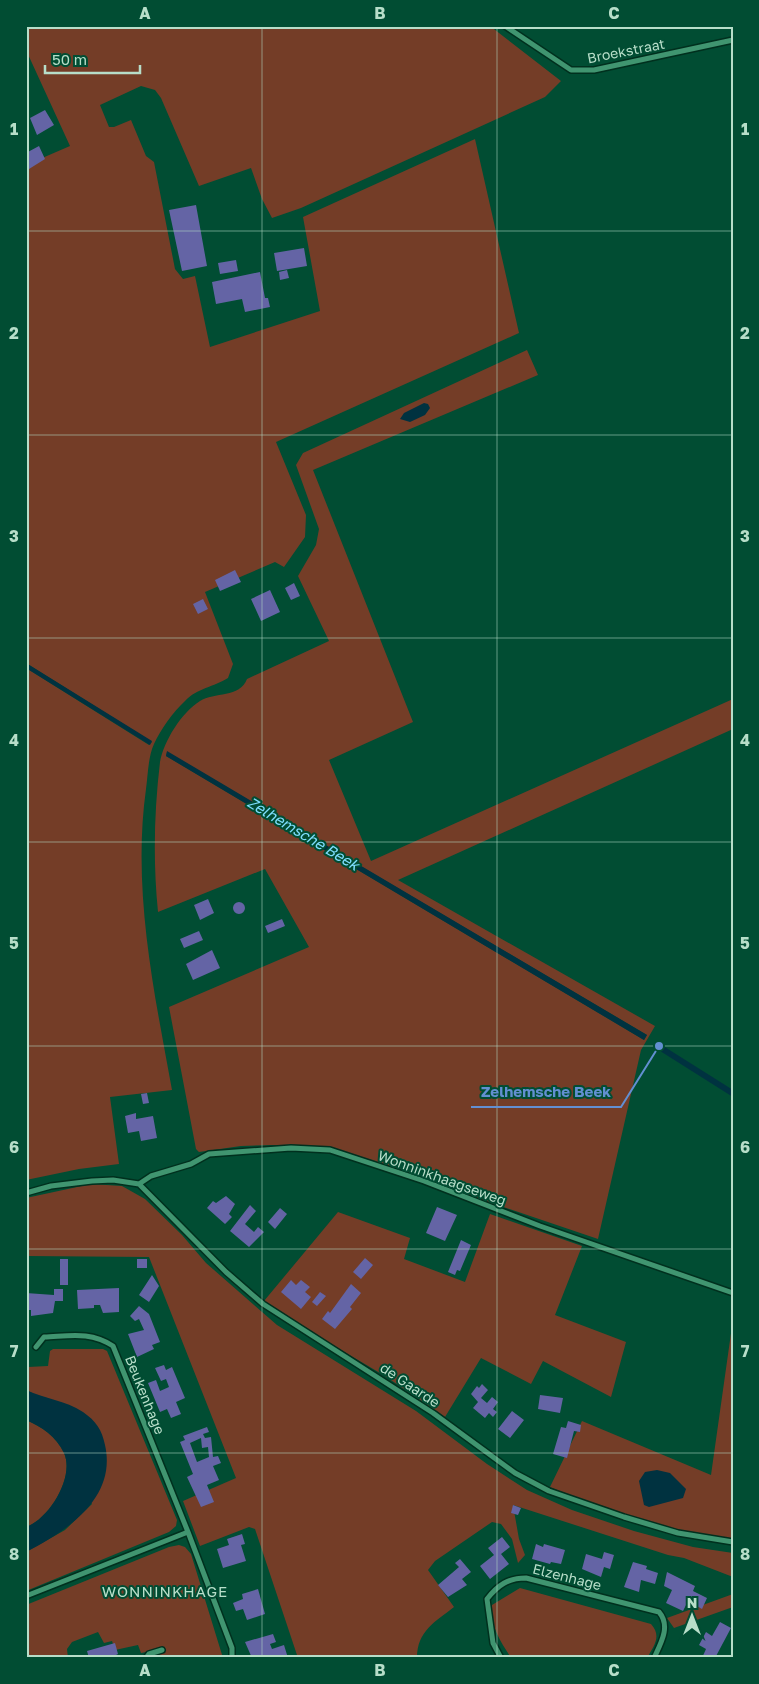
<svg xmlns="http://www.w3.org/2000/svg" width="759" height="1684" viewBox="0 0 759 1684" font-family="'Golos Text',sans-serif">
	<style>
		.green { fill: #743d27; fill-rule: evenodd }
		.water { fill: #003240 }
		.building { fill: #6464a5; fill-rule: evenodd }
		.lines { fill: none; stroke-linecap: round; stroke-linejoin: round }
		.street-casing { stroke: #00301e; stroke-width: 8 }
		.street { stroke: #409570; stroke-width: 5 }
		.grid { fill: none; stroke: #b7dec9; stroke-width: 1; stroke-opacity: 0.55 }
		.labels { text-anchor: middle; stroke-width: 4; stroke-linejoin: round; paint-order: stroke }
		.street-label { font-size: 14px; fill: #b7dec9; stroke: #014d33 }
		.water-label { font-size: 15px; font-style: italic; fill: #7ddcfc; stroke: #014d33 }
		.neighbourhood-label { font-size: 15px; letter-spacing: 1px; fill: #b7dec9; stroke: #014d33 }
		.leader { fill: none; stroke: #628fd1; stroke-width: 2 }
		.callout-dot { fill: #628fd1; stroke: #014d33; stroke-width: 2 }
		.callout-label { font-size: 15px; text-anchor: middle; font-weight: bold; fill: #628fd1; stroke: #014d33; stroke-width: 4; stroke-linejoin: round; paint-order: stroke }
		.neatline { fill: none; stroke: #b7dec9; stroke-width: 2 }
		.grid-label { font-size: 16px; text-anchor: middle; font-weight: bold; fill: #b7dec9 }
	</style>
	<rect width="100%" height="100%" fill="#014d33"/>
	<path class="green" d="M26,26H490L561,81L545,97L301,208L272,218L262,199L251,168L199,186L161,98L155,90L141,86L100,105L109,127H114L131,120L146,156L154,162L175,269L183,279L195,276L210,347L320,311L303,217L475,139L519,333L276,442L306,515L305,537L284,567L275,562L205,592L233,664L228,678C214,687 197,688 185,701C173,712 161,729 154,744C148,757 148,775 146,789C132,890 154,991 172,1090L110,1097L119,1164L79,1169L26,1180V668L149,745L152,742L26,663V165L70,146L26,50Z
		M527,350L538,375L313,470L413,722L329,760L371,861L733,699V729L398,880L655,1026L641,1050L598,1239L332,1149L273,1145L241,1146L199,1152L196,1149L169,1007L309,947L265,869L158,912C153,862 154,813 160,762C164,741 181,713 200,701C214,692 240,698 247,679L329,641L298,576L316,545L319,529L296,465L303,453ZM167,752L647,1035L644,1040L166,756Z
		M91,1184L122,1186L145,1199L182,1235L206,1263L277,1325L416,1411L487,1464L527,1490L572,1510L634,1531L693,1547L733,1553V1577L684,1558L668,1555L513,1505L519,1539L525,1555L518,1563L512,1539L501,1524L492,1522L435,1561L428,1570L454,1607C435,1622 417,1631 417,1658H298L255,1529L249,1527L200,1546L183,1501L236,1478L149,1257L26,1256V1198Z
		M338,1212L410,1238L404,1259L465,1282L490,1214L582,1246L555,1315L626,1342L611,1397L543,1361L531,1384L481,1358L445,1417L385,1376L277,1312L264,1301Z
		M733,1319V1542L678,1532L596,1506L550,1487L582,1421L711,1475Z
		M53,1349H103L107,1351L177,1520L176,1526L169,1532L26,1591V1552L65,1530L92,1504L32,1393L26,1390V1364L28,1367L48,1366L50,1351Z
		M26,1420C42,1427 56,1436 64,1453C75,1477 49,1519 26,1527Z
		M179,1545L185,1547L191,1554L223,1658H162L157,1650L141,1653L138,1645L115,1650L112,1641L104,1643L98,1632L72,1642L67,1649L68,1658H26V1605L169,1547Z
		M520,1588L651,1624C662,1636 654,1646 647,1658H511C500,1640 490,1627 492,1605Z
		M733,1594V1607L674,1628L667,1618Z"/>
	<path class="water" d="M424,403L428,404L430,408L425,415L410,422L400,419L404,413Z
		M26,663L152,741L150,745L26,668Z
		M167,751L647,1035L644,1040L166,756Z
		M660,1044L733,1090V1097L657,1049Z
		M26,1390C45,1399 65,1400 83,1412C96,1421 102,1430 105,1445C117,1498 67,1531 26,1552V1527C49,1519 75,1477 64,1453C56,1436 42,1427 26,1420Z
		M657,1470L670,1473L686,1489L683,1498L649,1507L644,1505L639,1481L645,1472Z"/>
	<path class="building" d="M45,110L54,125L37,135L30,118Z
		M39,146L45,159L29,169L26,153Z
		M196,205L207,266L182,271L169,210Z
		M304,248L307,266L277,271L274,253Z
		M236,260L238,271L220,274L218,263Z
		M287,270L289,278L280,280L279,272Z
		M260,272L265,298H268L270,307L245,312L242,299L216,304L212,282Z
		M235,570L241,582L220,591L215,580Z
		M294,583L300,596L291,600L285,588Z
		M270,590L280,612L261,621L251,599Z
		M203,599L208,609L198,614L193,604Z
		M208,899L214,913L200,920L194,905Z
		M233 908a6 6 0 1 1 12 0a6 6 0 1 1-12 0Z
		M282,919L285,926L268,933L265,926Z
		M199,931L203,940L184,948L180,939Z
		M212,950L220,968L193,980L186,964Z
		M147,1093L149,1103L143,1104L141,1094Z
		M136,1113V1119L153,1116L157,1138L141,1141L139,1131L128,1133L125,1116Z
		M226,1196L235,1204L229,1214L232,1217L225,1224L207,1208L213,1201L216,1203Z
		M250,1205L256,1211L245,1224L254,1232L258,1227L264,1232L249,1247L230,1231Z
		M437,1207L457,1215L445,1241L426,1233Z
		M280,1208L287,1214L275,1229L268,1222Z
		M461,1240L471,1245L460,1271L457,1270L455,1275L448,1272Z
		M365,1258L373,1265L361,1279L353,1272Z
		M60,1259H68V1285H60Z
		M137,1259H147V1268H137Z
		M152,1275L159,1286L149,1302L139,1295Z
		M291,1280L296,1285L301,1280L310,1287L305,1292L311,1297L301,1309L281,1292Z
		M351,1284L361,1293L350,1307L352,1309L335,1329L322,1319L328,1311L330,1313Z
		M119,1288V1312L103,1313L100,1305H94V1308L78,1309L77,1290Z
		M54,1289H63V1301H55L53,1313L31,1316V1310H26V1293L54,1295Z
		M320,1292L326,1296L317,1306L312,1302Z
		M139,1306L149,1314L160,1342L152,1345L154,1349L137,1357L128,1334L144,1330L139,1319L135,1321L130,1316Z
		M164,1365L166,1370L172,1367L185,1398L176,1402L181,1414L171,1418L167,1409L160,1412L148,1383L156,1380L160,1391L169,1387L166,1379L161,1381L155,1368Z
		M482,1384L488,1390L481,1398L487,1403L492,1397L498,1402L493,1409L497,1412L493,1417L489,1413L485,1418L473,1408L478,1402L471,1394L477,1386L479,1388Z
		M540,1395L563,1398L560,1413L538,1409Z
		M512,1411L524,1420L510,1438L498,1429Z
		M568,1421L581,1425L580,1432L574,1431L567,1458L553,1454L561,1427L566,1428Z
		M207,1427L209,1432L203,1434L205,1438L211,1437L213,1457L218,1456L221,1463L213,1466L219,1480L207,1485L214,1502L201,1507L187,1477L193,1474L180,1442L185,1440L183,1436ZM201,1438L202,1448L208,1447L209,1457L197,1462L190,1443Z
		M513,1505L521,1508L518,1515L511,1513Z
		M242,1534L245,1544L241,1545L246,1561L223,1568L217,1549L229,1545L227,1539Z
		M502,1537L510,1547L501,1554L509,1564L490,1579L480,1566L494,1555L488,1548Z
		M536,1544L543,1547L544,1544L565,1550L561,1564L551,1562L550,1564L532,1559Z
		M604,1552L614,1555L610,1569L604,1567L601,1577L582,1569L586,1554L602,1559Z
		M460,1559L471,1572L462,1579L467,1585L448,1597L438,1585L459,1567L455,1563Z
		M633,1562L647,1566L646,1569L658,1573L655,1584L641,1580L639,1592L624,1587Z
		M667,1572L695,1586L693,1591L707,1598L702,1609L688,1601L683,1611L666,1603L672,1590L664,1586Z
		M258,1589L265,1614L247,1620L243,1609L236,1611L233,1603L243,1599L242,1594Z
		M720,1622L731,1628L715,1658H702L706,1649L699,1645L706,1632L712,1636Z
		M273,1634L276,1642L270,1644L272,1649L284,1645L288,1658H252L245,1642Z
		M115,1643L118,1654L116,1655L117,1658H89L87,1651Z"/>
	<g class="lines">
		<g class="street-casing">
			<path id="street" d="M505,26L571,70H594L733,40
				M139,1184L151,1176L191,1164L209,1154L291,1148L330,1150L424,1181L540,1226L733,1293
				M26,1193L51,1186L92,1181L113,1180L139,1184L226,1272L263,1304L433,1413L515,1473L549,1491L624,1517L678,1533L733,1542
				M36,1347L44,1337C70,1336 90,1331 113,1346L188,1532L232,1648V1658
				M26,1596L188,1532
				M146,1658L149,1654L162,1650
				M501,1658L493,1643L487,1599C498,1585 508,1578 526,1578L659,1612C671,1626 661,1643 654,1658"/>
		</g>
		<use href="#street" class="street"/>
	</g>
	<path class="grid" d="M262,26V1658M497,26V1658M26,231H733M26,435H733M26,638H733M26,842H733M26,1046H733M26,1249H733M26,1453H733"/>
	<g class="labels">
		<g class="street-label">
			<text transform="translate(626 51) rotate(-11)" y="5">Broekstraat</text>
			<text transform="translate(442 1178) rotate(20)" y="5">Wonninkhaagseweg</text>
			<text transform="translate(410 1385) rotate(34)" y="5">de Gaarde</text>
			<text transform="translate(145 1395) rotate(68)" y="5">Beukenhage</text>
			<text transform="translate(567 1577) rotate(14)" y="5">Elzenhage</text>
		</g>
		<g class="water-label">
			<text transform="translate(303 834) rotate(31)" y="5">Zelhemsche Beek</text>
		</g>
		<g class="neighbourhood-label">
			<text x="165" y="1597">WONNINKHAGE</text>
		</g>
	</g>
	<path class="leader" d="M659 1046L621 1107H471"/>
	<circle class="callout-dot" cx="659" cy="1046" r="5"/>
	<g class="callout-label">
		<text x="546" y="1097">Zelhemsche Beek</text>
	</g>
	<rect width="759" height="1684" fill="none" stroke="#014d33" stroke-width="55"/>
	<g transform="translate(692 1616)" stroke="#014d33" stroke-width="4" paint-order="stroke">
	<path d="M0-4L9 19L0 12L-9 19Z" fill="#b7dec9"/>
	<text y="-8" font-size="14" font-weight="bold" text-anchor="middle" fill="#b7dec9">N</text>
	</g>
	<path d="M45 65v8h95v-8" fill="none" stroke="#b7dec9" stroke-width="2.5"/>
	<text x="52" y="65" font-size="15" fill="#b7dec9" stroke="#014d33" stroke-width="4" paint-order="stroke">50 m</text>
	<rect x="28" y="28" width="704" height="1628" class="neatline"/>
	<g class="grid-label">
		<text x="145" y="19">A</text>
		<text x="380" y="19">B</text>
		<text x="614" y="19">C</text>
		<text x="14" y="135">1</text>
		<text x="745" y="135">1</text>
		<text x="14" y="339">2</text>
		<text x="745" y="339">2</text>
		<text x="14" y="542">3</text>
		<text x="745" y="542">3</text>
		<text x="14" y="746">4</text>
		<text x="745" y="746">4</text>
		<text x="14" y="949">5</text>
		<text x="745" y="949">5</text>
		<text x="14" y="1153">6</text>
		<text x="745" y="1153">6</text>
		<text x="14" y="1357">7</text>
		<text x="745" y="1357">7</text>
		<text x="14" y="1560">8</text>
		<text x="745" y="1560">8</text>
		<text x="145" y="1676">A</text>
		<text x="380" y="1676">B</text>
		<text x="614" y="1676">C</text>
	</g>
</svg>
